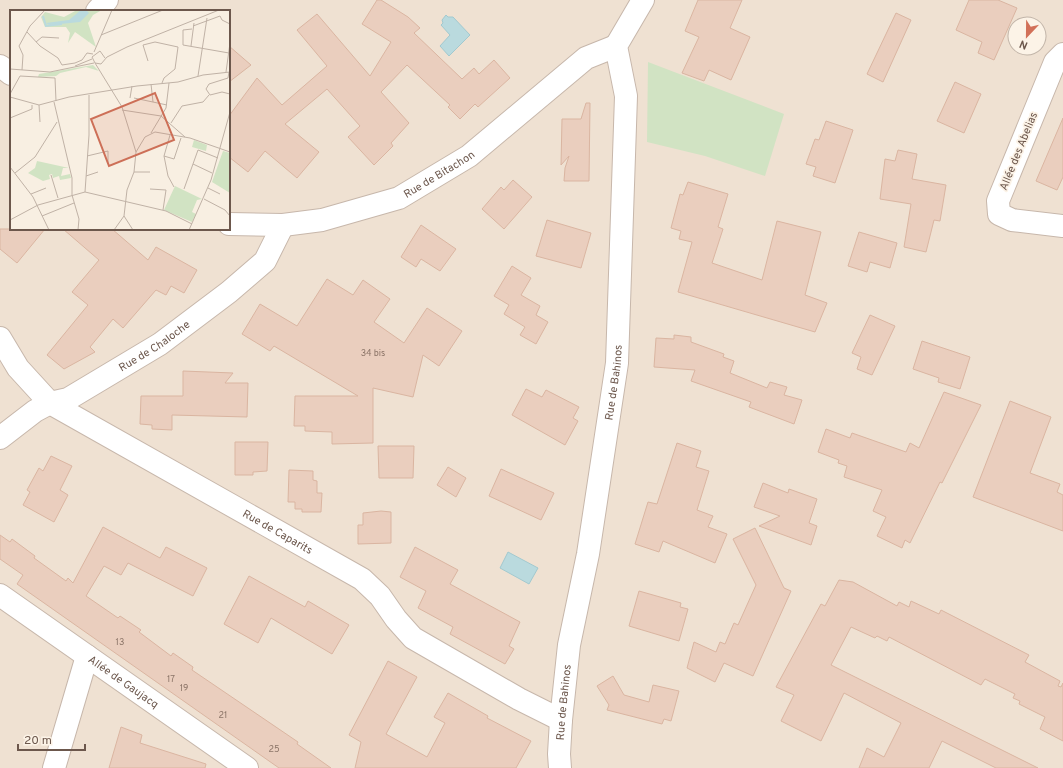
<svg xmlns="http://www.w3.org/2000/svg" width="1063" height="768" viewBox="0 0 1063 768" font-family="Overpass,sans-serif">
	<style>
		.residential { fill: #efe1d2; fill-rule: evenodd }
		.green { fill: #d1e3c3 }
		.water { fill: #badade; stroke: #a2c9cf }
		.building { fill: #eacebe; stroke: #dab5a1 }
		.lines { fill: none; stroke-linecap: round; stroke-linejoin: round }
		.street-casing { stroke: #c7b7ab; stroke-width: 24 }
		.street { stroke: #fff; stroke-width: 22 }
		.labels { text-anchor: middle; stroke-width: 3.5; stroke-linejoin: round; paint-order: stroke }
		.number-label { font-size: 9px; fill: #8c7568 }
		.street-label { font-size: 11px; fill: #6c574c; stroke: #fcf3e7 }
		.inset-river { fill: none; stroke: #badade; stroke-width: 2 }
		.inset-road { fill: none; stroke: #c0b2a6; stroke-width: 1 }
		.view { fill: #cd6f57; fill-opacity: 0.15; stroke: #cd6f57; stroke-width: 2 }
		.inset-edge { fill: none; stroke: #6c574c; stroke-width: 2 }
	</style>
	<rect width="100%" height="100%" fill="#f8efe2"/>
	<path class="residential" d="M0,0H1063V768H0ZM11,11H229V229H11ZM1015,24H1039V48H1015Z"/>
	<path class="green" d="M648,62L784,114L765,176L705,156L647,142Z"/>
	<path class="water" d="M446,15L448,17H453L470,35L449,56L440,46L450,35L441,25L443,23L442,20Z
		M508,552L538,568L529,584L500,568Z"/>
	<path class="building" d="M377,0H381L408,17L420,28L414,33L462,79L474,68L479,74L494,60L510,78L478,107L475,104L460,119L448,107L450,105L407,65L381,92L409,123L391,143L393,146L374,165L348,137L360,126L327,89L285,124L319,152L297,178L265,151L248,172L229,157V116L257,78L282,105L327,66L297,30L317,14L370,76L391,42L362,24Z
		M698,0H742L730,28L750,37L731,80L709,70L704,81L682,73L699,37L685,31Z
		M969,0H998L1017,8L994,60L978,53L982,42L956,30Z
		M896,13L911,20L883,82L867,74Z
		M229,46L251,65L229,82Z
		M955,82L981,94L964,133L937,121Z
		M586,103H590L589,181H564L565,168L569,156L561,165L562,119H581Z
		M1063,118V177L1057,190L1036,181Z
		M826,121L853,130L835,183L813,176L816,167L806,164L815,139L819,140Z
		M898,150L917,154L912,179L946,185L940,221L934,220L926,252L904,247L911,204L880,199L885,159L895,161Z
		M513,180L532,197L504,229L482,209L501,187L504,190Z
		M688,182L728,194L718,227L723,229L712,263L762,280L777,221L821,232L805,295L827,303L815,332L678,292L692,242L679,239L681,231L671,228L680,194L683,195Z
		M547,220L591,233L581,268L536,256Z
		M421,225L456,249L440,271L421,259L416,267L401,257Z
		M0,229H45L17,263L0,249Z
		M63,229H112L148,260L156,247L197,270L184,293L171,286L166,295L156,290L123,328L113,319L90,347L95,352L64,369L47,355L88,305L72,292L99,260Z
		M859,232L897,243L890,268L870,262L867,272L848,266Z
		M512,266L531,278L521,295L540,306L536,315L548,322L536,344L520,335L525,327L504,314L509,305L494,296Z
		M327,279L353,295L363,280L390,299L374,322L404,343L427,308L462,331L439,366L423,355L413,397L373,388V443L332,444V432L305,431V426H294L295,396H358L274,346L270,351L242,334L260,304L297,326Z
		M870,315L895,326L872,375L857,369L861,357L852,353Z
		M674,335L691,337V342L724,354L723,357L734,361L730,373L767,388L770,382L787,387L784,395L802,400L794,424L749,407L751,402L691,381L695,370L654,367L656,338L674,339Z
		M922,341L970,357L960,389L938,382L939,378L913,369Z
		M183,371L233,373L225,383H248L247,417L172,415V430L152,429V425L140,424L141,396H183Z
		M526,389L542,397L546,390L579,407L573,418L578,421L565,445L512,415Z
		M944,392L981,405L942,483L940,482L910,543L905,540L902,548L877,536L886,517L873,511L882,490L844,477L847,466L838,463L839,460L818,452L826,429L850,438L852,433L906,452L910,443L919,448Z
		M1010,401L1051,417L1030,473L1060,484L1057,492L1063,495V531L973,497Z
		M235,442H268L267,471L253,472V475H235Z
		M677,443L701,451L696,467L709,471L697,510L713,516L708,527L727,534L715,563L663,541L659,552L635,544L648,502L657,504Z
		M378,446H414L413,478H379Z
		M51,456L72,466L60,490L68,495L54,522L23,505L30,492L27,490L39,468L43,471Z
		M448,467L466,478L456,497L437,485Z
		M501,469L554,493L541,520L489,496Z
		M289,470L313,471V480L317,481V493H322L321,512H302V509H295V502H288Z
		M763,483L788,493L789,489L817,499L809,523L817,526L811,545L759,526L780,516L754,507Z
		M381,511L391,512V543L358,544V525H363V513Z
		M103,527L160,558L166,547L207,568L193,596L128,563L121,575L104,566L86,596L118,618L120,616L141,630L139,632L171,656L173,653L193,667L192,670L298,742L297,744L331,768H279L17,584L23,575L0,559V535L10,542L12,539L35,556L34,558L66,581L68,578L73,583Z
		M755,528L784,588L791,591L753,676L724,663L715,682L687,668L694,642L716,652L720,642L725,644L734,623L738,625L756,585L733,539Z
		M415,547L458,570L450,584L520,622L509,646L514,649L505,664L450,634L453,627L418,608L426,591L400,577Z
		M249,576L305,607L308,601L349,625L332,654L271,618L258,643L224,624Z
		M839,580L853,582L897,606L899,602L909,607L911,601L939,614L941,610L1029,655L1025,662L1060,681L1058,686L1061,687L1063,683V741L1040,729L1045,717L1019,704L1020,701L1013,698L1015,694L985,679L981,685L889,637L887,641L877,636L875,638L851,627L831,665L1038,768H996L942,741L929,768H859L867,748L884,757L901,723L844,693L821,741L781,721L794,695L776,687L821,604L825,606Z
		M639,591L681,603L680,607L688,609L679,641L629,626Z
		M388,661L417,677L386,734L427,757L445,723L434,717L448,693L488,716L487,718L531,741L516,768H355L361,742L349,735Z
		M613,676L624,695L649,702L653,685L679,691L671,721L664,719L662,724L607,710L609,705L597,686Z
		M121,727L142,735L140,743L206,764L205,768H109Z"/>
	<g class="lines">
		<g class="street-casing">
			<g id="street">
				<path d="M97,11L107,0"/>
				<path d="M1063,54L1055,62L998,201L999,214L1012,220L1063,226"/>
				<path d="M0,66L11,74"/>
				<path id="s1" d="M229,224L283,225L322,220L399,198L469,156L586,58L616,46"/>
				<path id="s2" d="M0,338L18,368L50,403L362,579L380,596L396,619L413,638L519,699L561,720"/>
				<path id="s3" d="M0,438L35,411L50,403L68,399L160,344L229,292L265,261L283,225"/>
				<path id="s4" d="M0,595L247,768"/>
				<path d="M54,768L87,656"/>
				<path id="s5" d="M560,768L559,754L561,720L569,645L588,554L617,363L626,96L616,46L643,0"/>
			</g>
		</g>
		<use href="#street" class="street"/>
	</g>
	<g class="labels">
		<g class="number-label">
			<text x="373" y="356">34 bis</text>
			<text x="120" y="645">13</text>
			<text x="171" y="682">17</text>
			<text x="184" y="691">19</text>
			<text x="223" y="718">21</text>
			<text x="274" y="752">25</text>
		</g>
		<g class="street-label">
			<text transform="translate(1018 151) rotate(-68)" y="4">Allée des Abelias</text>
			<text dy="4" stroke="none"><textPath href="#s1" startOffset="220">Rue de Bitachon</textPath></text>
			<text dy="4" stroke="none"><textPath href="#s3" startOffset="181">Rue de Chaloche</textPath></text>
			<text dy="4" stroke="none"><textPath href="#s5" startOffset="390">Rue de Bahinos</textPath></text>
			<text dy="4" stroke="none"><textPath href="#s2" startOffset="344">Rue de Caparits</textPath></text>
			<text dy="4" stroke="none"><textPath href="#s4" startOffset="151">Allée de Gaujacq</textPath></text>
			<text dy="4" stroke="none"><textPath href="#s5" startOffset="66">Rue de Bahinos</textPath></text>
		</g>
	</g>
	<g transform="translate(10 10)">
		<rect width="220" height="220" fill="#f8efe2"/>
		<path d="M67,0H92L83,5L78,13L86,37L65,22L58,33L60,23L56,17H35L31,7L35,2L54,7ZM83,55L89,61L76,57L50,63L46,66L28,67L29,64ZM184,130L197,135L196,141L182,137ZM213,141L220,143V183L202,172ZM27,151L59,158H53L51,166L60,164L61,168L50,170L49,166L43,168L42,164L39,165L40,169L33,171L18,163L25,158ZM165,176L192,189L187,190L182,202L186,204L182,212L154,200Z" fill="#d1e3c3"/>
		<path d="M71,0H76L79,3L70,12L40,15L36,13L59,10Z" fill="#badade"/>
		<path class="inset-river" d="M33,6L36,16L52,14"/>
		<path class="inset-road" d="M210,6L212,10L220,14M183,16L210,6M182,19L173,20V35L219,43M17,22L30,36L48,48L52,55L65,53L72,50L77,43L83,44M91,25L153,0M26,32L32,27L49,28M181,36L184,13M84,42L102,0M95,48L90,41L82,47L85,53L91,54L97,47L117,37L209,0M138,51L133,35L145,32L168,37L165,59L154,68L152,73M85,53L112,97L126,142L124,162L117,180L114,206L123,220M65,56L82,49M0,59L40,62L84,53M12,60L13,45L9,36L20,16L35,0M216,62L220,33M219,62L218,68L199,74L196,79L200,85L212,82L220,84M188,66L197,8M141,74L143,92M0,84L10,66L45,68L46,91M0,87L29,95L59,87L127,76L168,72L193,65L220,62M120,88L122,76M124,88L157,95M44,92L62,168V185L69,209L68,220M29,95L30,112M112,100L151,106L175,127M0,108L22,99V95M161,113L172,96L193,92L199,85M141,123L156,98L159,73M160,125L154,146L158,166L164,177M126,142L135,127L145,122L180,128L220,142M77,146L98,141V154M154,146L164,149L171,128M183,154L202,163M0,157L23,187L39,220M124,162H140M5,163L25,147L47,112M41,165L48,188M76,166L88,162M198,178L210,184M140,179L156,180L153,200M174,179L188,140L208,148M75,182L79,125V85M21,184L36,178M194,189L215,200L220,206M32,206L64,193M0,210L28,195L75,182L156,201L182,214M104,220L114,206M179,220L201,170L220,102"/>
		<path class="view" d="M145,83L164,130L99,156L81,109Z"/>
		<rect width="220" height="220" class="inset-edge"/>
	</g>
	<g transform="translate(1027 36) rotate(202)"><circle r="19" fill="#fcf3e7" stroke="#c2b5a9"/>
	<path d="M0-3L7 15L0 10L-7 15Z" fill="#d27058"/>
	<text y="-6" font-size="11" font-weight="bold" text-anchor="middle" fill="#6c574c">N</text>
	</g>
	<path d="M18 744v6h67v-6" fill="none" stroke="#6c574c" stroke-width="2"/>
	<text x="24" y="744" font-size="12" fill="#6c574c" stroke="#fcf3e7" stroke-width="3" paint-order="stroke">20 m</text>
</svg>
